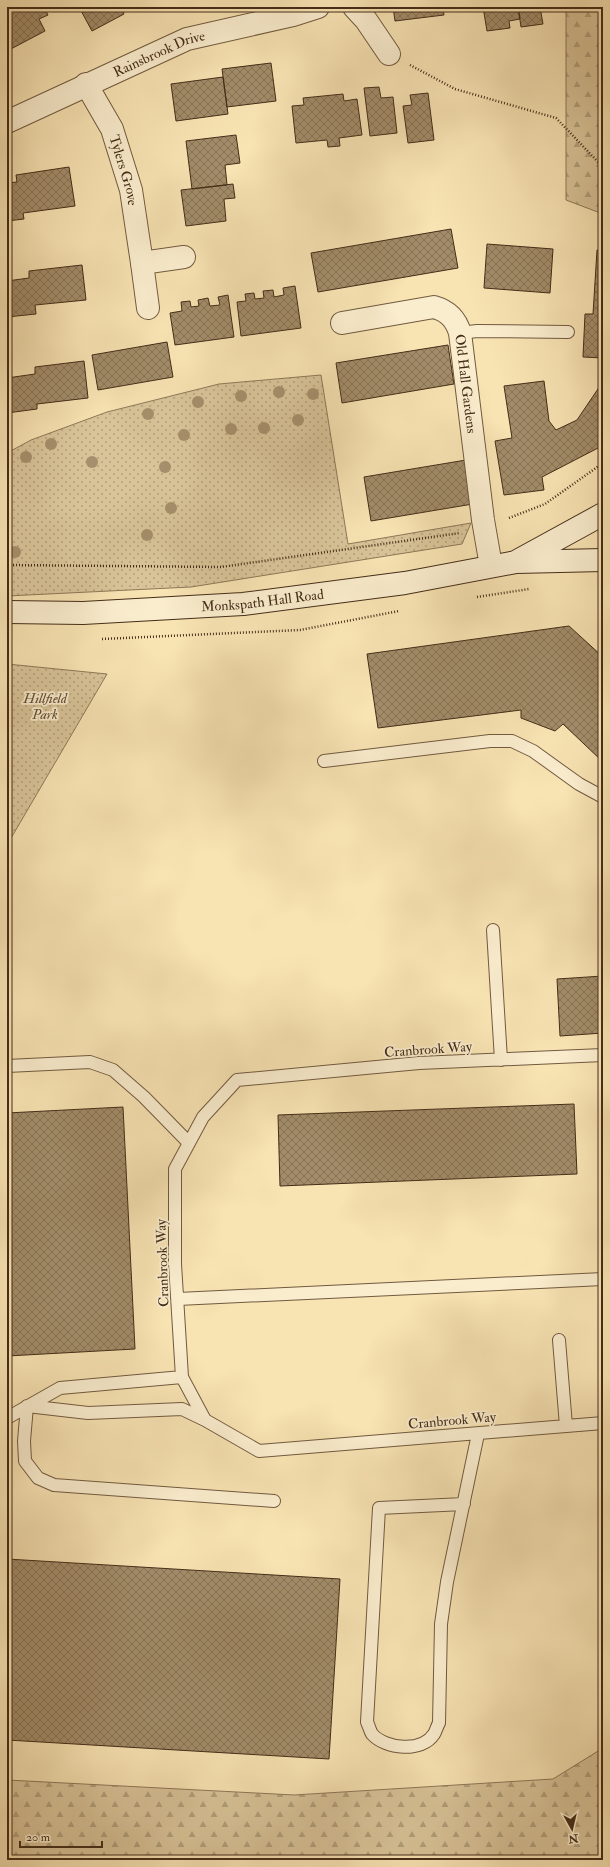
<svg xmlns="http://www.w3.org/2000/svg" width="610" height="1867" viewBox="0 0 610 1867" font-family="'IM FELL Double Pica',serif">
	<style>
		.grass { fill: url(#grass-dots); stroke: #8e7858 }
		.forest { fill: url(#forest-firs); stroke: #8e7858 }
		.building { fill: url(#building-cross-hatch); stroke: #442d18 }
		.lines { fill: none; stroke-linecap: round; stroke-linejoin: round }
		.lane-casing { stroke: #715a3f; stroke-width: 14 }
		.street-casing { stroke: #715a3f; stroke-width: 24 }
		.secondary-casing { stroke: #442d18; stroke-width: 24 }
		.path { stroke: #442d18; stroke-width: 2.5; stroke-dasharray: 1 2; stroke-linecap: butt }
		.lane { stroke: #faedce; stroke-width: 12 }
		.street { stroke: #faedce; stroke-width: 22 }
		.secondary { stroke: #faedce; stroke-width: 22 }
		.tree { fill: #a68f6c }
		.labels { text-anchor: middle; stroke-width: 3.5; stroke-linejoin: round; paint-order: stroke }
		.street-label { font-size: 14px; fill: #442d18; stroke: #faedce }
		.park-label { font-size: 14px; font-style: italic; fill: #624b32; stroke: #faedce }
	</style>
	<defs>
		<pattern id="grass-dots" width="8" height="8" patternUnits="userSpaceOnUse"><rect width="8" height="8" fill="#d9c499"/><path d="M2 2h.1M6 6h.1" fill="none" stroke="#b2a07c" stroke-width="1.8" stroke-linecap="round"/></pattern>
		<pattern id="forest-firs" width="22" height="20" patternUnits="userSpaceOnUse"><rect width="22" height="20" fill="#d9c499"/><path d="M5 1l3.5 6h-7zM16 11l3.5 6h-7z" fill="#b2a07c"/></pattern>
		<pattern id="building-cross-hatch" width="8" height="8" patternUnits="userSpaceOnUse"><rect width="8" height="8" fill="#a28c69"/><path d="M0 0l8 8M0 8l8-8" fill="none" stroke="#867355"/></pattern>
	</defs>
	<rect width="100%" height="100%" fill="#f8e3b3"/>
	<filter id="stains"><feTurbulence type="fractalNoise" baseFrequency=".005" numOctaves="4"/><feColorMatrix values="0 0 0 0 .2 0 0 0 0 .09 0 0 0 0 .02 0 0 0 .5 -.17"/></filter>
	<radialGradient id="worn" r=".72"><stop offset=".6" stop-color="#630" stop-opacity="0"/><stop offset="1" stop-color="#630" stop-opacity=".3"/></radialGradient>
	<path class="grass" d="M321,375L348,544L471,523L462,544L191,587L7,596V453L31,440L107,412L219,384Z
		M7,664L107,674L7,845Z"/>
	<path class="forest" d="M566,7H603V214L566,200Z
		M603,1748V1860H7V1780L294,1795L553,1779Z"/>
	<path class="building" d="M9,7H44L48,15L39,19L45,31L7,51V8Z
		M79,7H121L124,14L92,31Z
		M393,7H443L444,15L395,21Z
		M483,7H518L520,19L509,21L510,28L487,31Z
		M518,7H540L543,24L521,27Z
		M271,63L276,101L227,107L222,69Z
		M223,77L228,114L176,121L171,84Z
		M379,87L381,98L393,97L397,133L370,136L364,88Z
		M428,93L434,140L408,143L403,106L412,105L410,95Z
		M343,94L344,101L357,99L362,135L339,138L340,146L328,147L327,140L296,143L292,106L304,105L303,98Z
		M236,135L240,163L225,165L227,185L192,189L186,141Z
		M69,167L75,206L23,213L24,219L7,221V183L17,182L16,175Z
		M233,184L235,198L224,199L226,221L186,226L181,190Z
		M451,229L458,268L318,292L311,253Z
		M487,244L553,249L550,293L484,288Z
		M597,250H603V358L583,357L585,314H593Z
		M82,265L86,300L35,305L36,314L7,317V281L29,278V271Z
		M295,286L301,328L241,336L237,302L246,301L245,294L254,293L255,299L264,298L263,291L273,290L274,297L284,295L283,288Z
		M228,295L234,337L175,345L170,313L182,311L181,302L190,301L191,307L199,306L198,300L208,298L210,306L220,305L218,297Z
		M167,342L173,377L98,390L92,355Z
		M448,345L454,384L342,403L336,363Z
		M600,358H603V441L600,447L542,477L544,490L504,495L495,441L512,438L504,386L544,381L549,421L556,430L577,420L602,383Z
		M84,361L88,398L37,404V409L7,413V378L35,374V367Z
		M466,460L473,504L371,521L364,477Z
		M569,626L603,657V762L563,724L555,731L521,718V710L378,728L367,654Z
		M603,976V1033L560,1036L557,979Z
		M574,1104L577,1174L280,1186L278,1115Z
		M123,1107L135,1349L7,1356V1113Z
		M7,1559L340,1579L329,1759L7,1740Z"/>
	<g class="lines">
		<g class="lane-casing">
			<path id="lane" d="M460,333L477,331L568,332
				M324,761L490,741H512L533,751L579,784L603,797
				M493,930L501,1060
				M603,1055L419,1063L237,1080L203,1117L175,1169V1264L182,1377L205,1420L259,1451L603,1423
				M7,1066L90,1062L113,1070L144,1097L189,1143
				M178,1299L603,1279
				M559,1340L566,1426
				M7,1418L60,1388L182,1377
				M205,1420L182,1409L88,1413L27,1406L24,1441L25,1461L38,1478L54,1485L274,1501
				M464,1504L379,1508L367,1722C369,1726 370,1731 372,1734C385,1749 422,1753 434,1734C436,1731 437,1726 439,1723L441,1624L447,1582L478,1434"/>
		</g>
		<g class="street-casing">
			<g id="street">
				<path d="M354,7L366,20L389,54"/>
				<path id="s1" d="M86,84L112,129L131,190L142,263L184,257"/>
				<path id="s2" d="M7,122L187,39L293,15L318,7"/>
				<path d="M142,263L148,308"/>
				<path id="s3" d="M342,323L434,307C448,311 456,319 460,333L483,520L491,566"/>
			</g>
		</g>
		<g class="secondary-casing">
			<g id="secondary">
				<path d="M519,560L603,514"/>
				<path id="s4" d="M7,612L83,613L243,604L405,583L516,562L603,560"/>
			</g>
		</g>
		<path class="path" d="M410,65L455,89L556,118L600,164L603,170
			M509,518L545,504L603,463
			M7,565L221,567L460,533
			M477,597L529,589
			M102,639L300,630L399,611"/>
		<use href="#lane" class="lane"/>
		<use href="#street" class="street"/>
		<use href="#secondary" class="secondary"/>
	</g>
	<g class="tree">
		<circle cx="279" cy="392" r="6"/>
		<circle cx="313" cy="394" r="6"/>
		<circle cx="241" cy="396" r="6"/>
		<circle cx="198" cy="402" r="6"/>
		<circle cx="148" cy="414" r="6"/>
		<circle cx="298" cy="420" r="6"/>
		<circle cx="264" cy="428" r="6"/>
		<circle cx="231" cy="429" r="6"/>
		<circle cx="184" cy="435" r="6"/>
		<circle cx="51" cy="444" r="6"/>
		<circle cx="26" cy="457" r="6"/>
		<circle cx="92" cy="462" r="6"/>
		<circle cx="165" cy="467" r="6"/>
		<circle cx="171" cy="508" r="6"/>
		<circle cx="147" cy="535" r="6"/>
		<circle cx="15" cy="552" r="6"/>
	</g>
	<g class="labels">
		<g class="street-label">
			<text dy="5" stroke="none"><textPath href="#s2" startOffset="167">Rainsbrook Drive</textPath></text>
			<text dy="5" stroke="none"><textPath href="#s1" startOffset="95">Tylers Grove</textPath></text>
			<text dy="5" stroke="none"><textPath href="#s3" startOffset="183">Old Hall Gardens</textPath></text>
			<text dy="5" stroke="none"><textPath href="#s4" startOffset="256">Monkspath Hall Road</textPath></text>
			<text transform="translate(428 1049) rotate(-4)" y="5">Cranbrook Way</text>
			<text transform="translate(162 1263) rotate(-92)" y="5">Cranbrook Way</text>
			<text transform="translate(452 1420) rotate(-5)" y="5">Cranbrook Way</text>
		</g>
		<g class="park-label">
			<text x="45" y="703">Hillfield<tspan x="45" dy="16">Park</tspan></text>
		</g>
	</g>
	<rect width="610" height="1867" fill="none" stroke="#f8e3b3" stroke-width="24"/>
	<rect x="8" y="8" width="594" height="1851" fill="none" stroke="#442d18" stroke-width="2"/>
	<rect x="12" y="12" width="586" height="1843" fill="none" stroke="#442d18"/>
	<g transform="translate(572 1829) rotate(172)" stroke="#faedce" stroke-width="3" paint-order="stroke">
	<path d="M0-3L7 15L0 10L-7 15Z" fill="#442d18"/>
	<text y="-6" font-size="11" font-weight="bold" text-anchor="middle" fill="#442d18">N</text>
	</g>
	<path d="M20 1841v6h82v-6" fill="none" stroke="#442d18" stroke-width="2"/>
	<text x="26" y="1841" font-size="12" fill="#442d18" stroke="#faedce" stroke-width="3" paint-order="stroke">20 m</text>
	<rect width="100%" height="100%" filter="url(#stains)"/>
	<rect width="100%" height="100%" fill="url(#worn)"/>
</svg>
